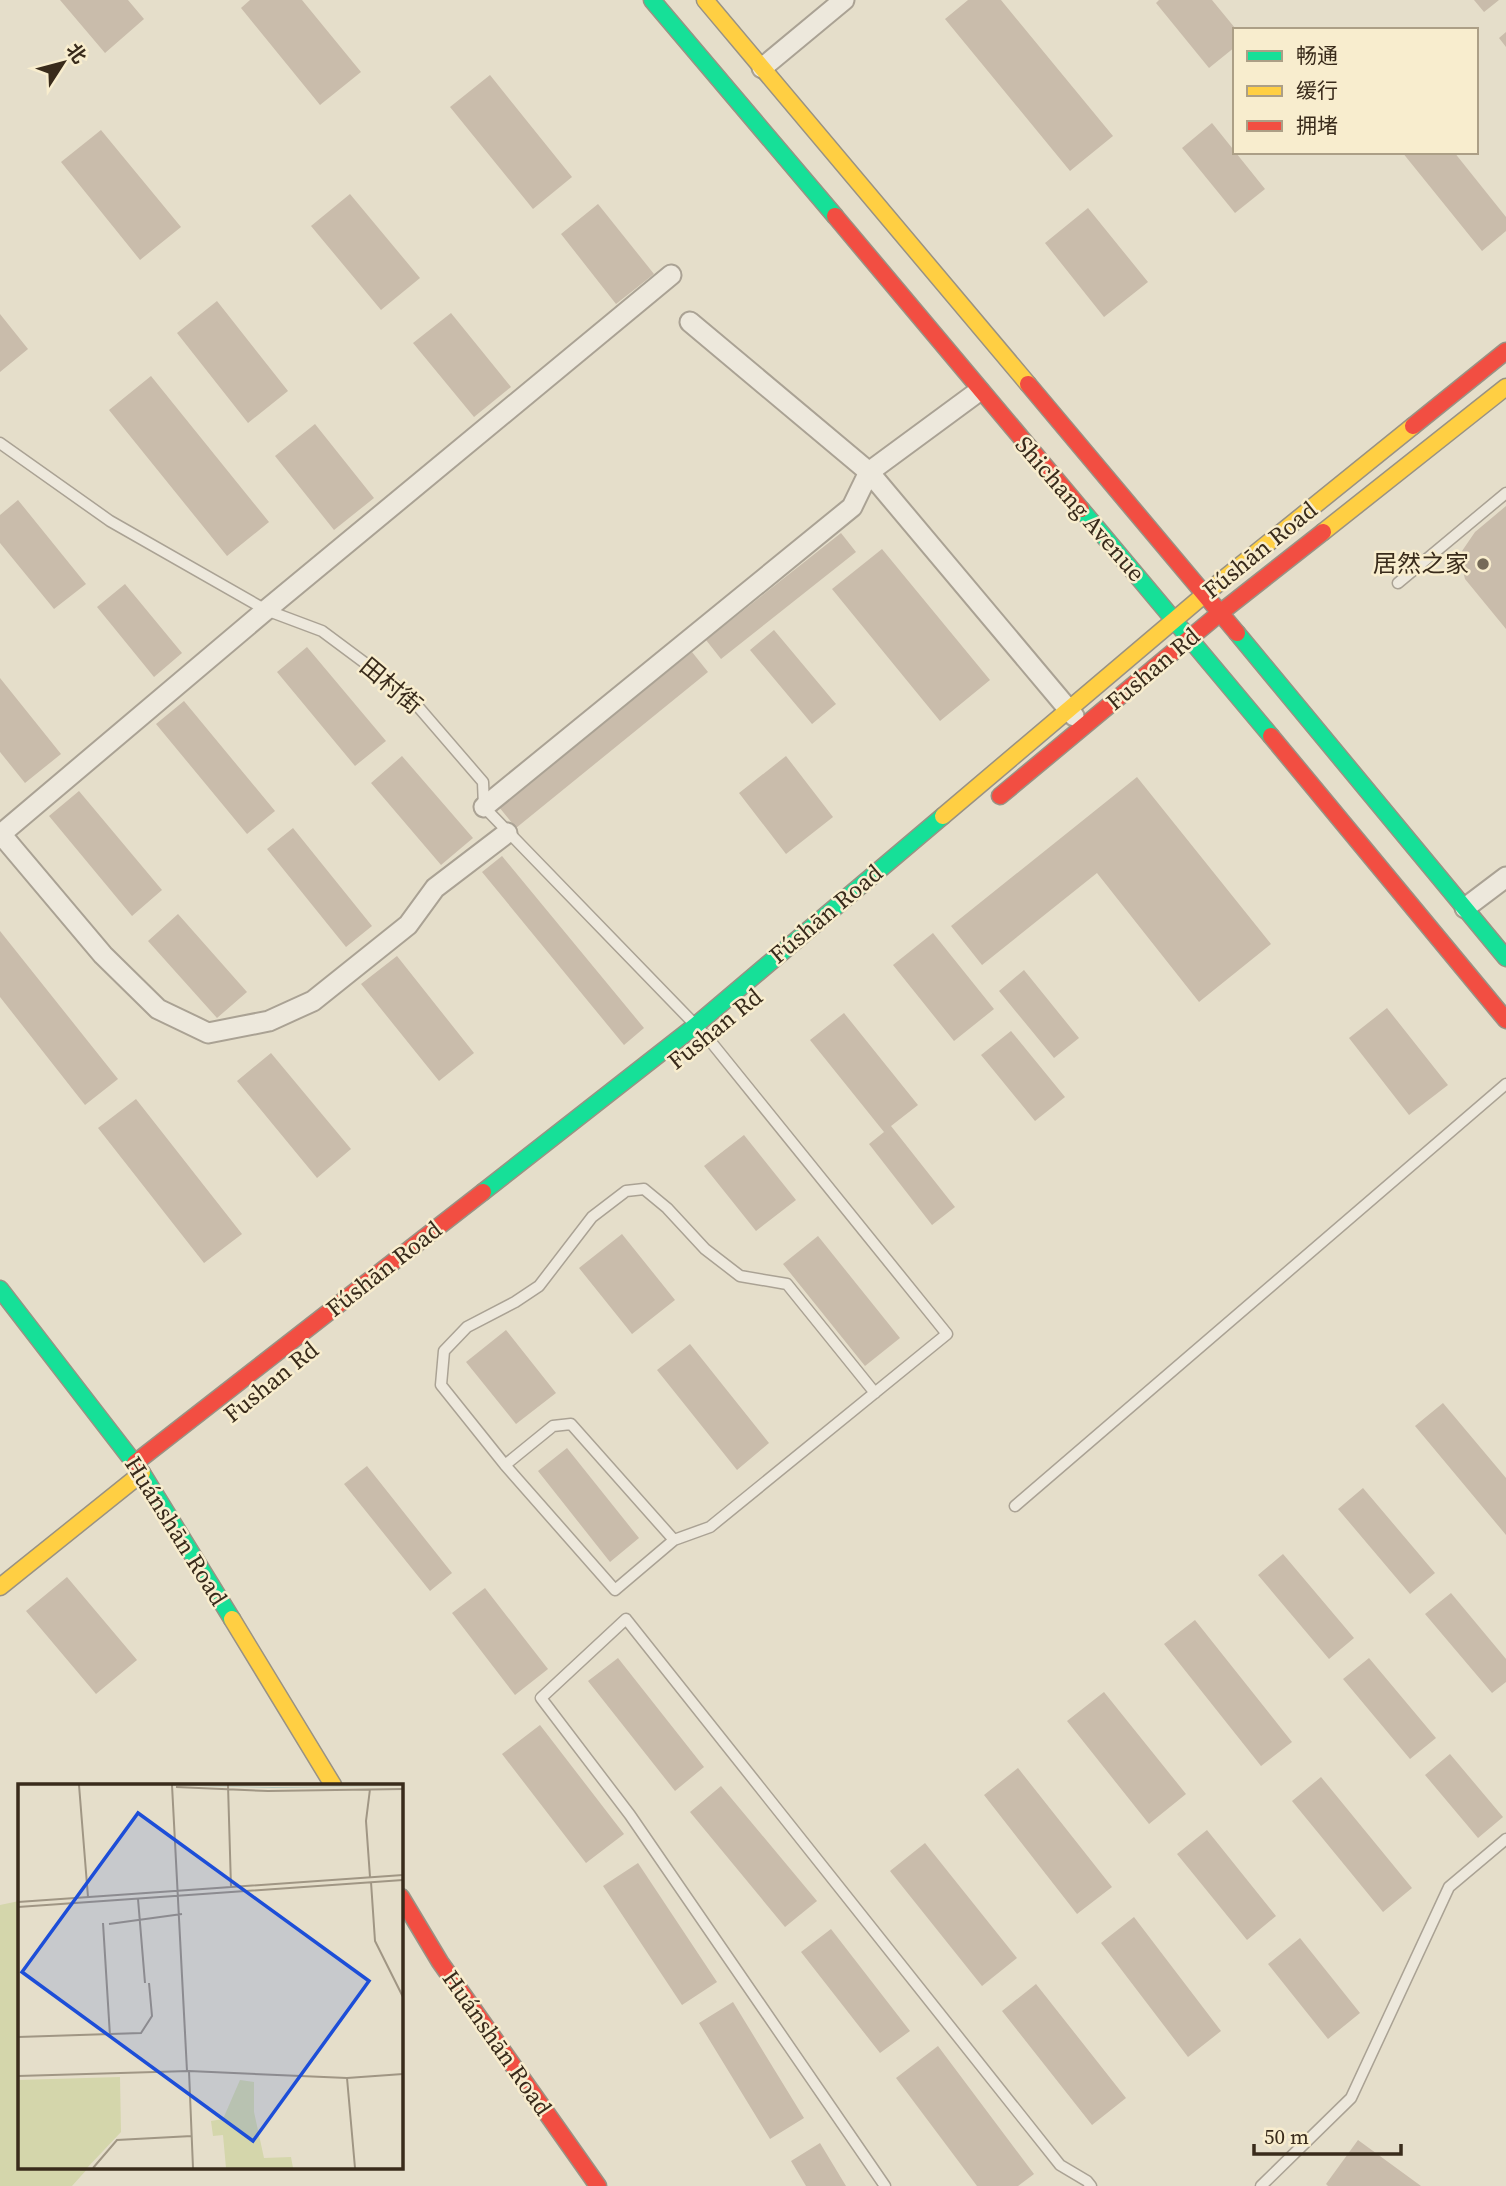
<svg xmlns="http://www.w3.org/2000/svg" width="1506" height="2186" viewBox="0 0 1506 2186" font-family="'Source Serif 4','Noto Sans SC',serif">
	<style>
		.green { fill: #d4d6ab }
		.building { fill: #c9bcab }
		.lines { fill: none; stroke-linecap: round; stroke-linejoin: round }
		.lane-casing { stroke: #aaa294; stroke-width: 13 }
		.street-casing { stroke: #aaa294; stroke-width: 23 }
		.fast-casing { stroke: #999284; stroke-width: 19 }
		.slow-casing { stroke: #999284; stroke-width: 19 }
		.jam-casing { stroke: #999284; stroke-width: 19 }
		.lane { stroke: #ede8dc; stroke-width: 10 }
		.street { stroke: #ede8dc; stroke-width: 19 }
		.fast { stroke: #16e098; stroke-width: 16 }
		.slow { stroke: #ffcf43; stroke-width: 16 }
		.jam { stroke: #f24e42; stroke-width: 16 }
		.poi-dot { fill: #756a58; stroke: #f8edce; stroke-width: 2.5 }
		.labels { text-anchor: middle; stroke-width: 5; stroke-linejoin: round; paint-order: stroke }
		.street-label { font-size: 24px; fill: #392b1b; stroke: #f8edce }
		.poi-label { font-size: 24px; fill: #392b1b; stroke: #f8edce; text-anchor: end }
		.inset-road { fill: none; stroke: #a09684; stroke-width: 2 }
		.view { fill: #1d4ed8; fill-opacity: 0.15; stroke: #1d4ed8; stroke-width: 3.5 }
		.inset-edge { fill: none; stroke: #392b1b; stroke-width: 3.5 }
	</style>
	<rect width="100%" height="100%" fill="#e5deca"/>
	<path class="green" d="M19,1901V2167H89L72,2186H0V1905Z"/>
	<path class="building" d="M60,0H128L144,19L105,53Z
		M250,0H302L361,72L320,105L241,8Z
		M968,0H1001L1113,136L1070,171L945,19Z
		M1159,0H1212L1235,28V47L1209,68L1156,3Z
		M1474,0H1499L1484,12Z
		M1506,32V47L1499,38Z
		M490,75L572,177L533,209L450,107Z
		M1212,123L1265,189L1235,213L1182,148Z
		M101,130L181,227L140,260L61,162Z
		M1402,152H1454L1506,217V231L1482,251Z
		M350,194L420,278L381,310L311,226Z
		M598,204L654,274L616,304L561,234Z
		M1088,208L1148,282L1104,317L1045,243Z
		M217,301L288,391L248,423L177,333Z
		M451,313L511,387L474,417L413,343Z
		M0,314L28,349L0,372Z
		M151,376L269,522L227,556L109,410Z
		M315,424L374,498L334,530L275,456Z
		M18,500L86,584L54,609L0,543V515Z
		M1506,506V629L1465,579L1460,560L1462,551L1475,532Z
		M841,533L856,552L721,659L706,640Z
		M882,549L990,680L940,721L832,589Z
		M125,584L182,653L154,677L97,607Z
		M774,630L836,704L812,724L750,650Z
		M307,647L386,741L355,766L277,672Z
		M692,652L708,672L516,828L499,807Z
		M0,678L61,754L25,783L0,752Z
		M184,701L275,811L247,834L156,724Z
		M402,756L473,838L441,865L371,783Z
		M786,756L833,817L786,854L739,793Z
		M1137,777L1271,944L1199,1002L1097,873L982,965L951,926Z
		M79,791L162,890L132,916L49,816Z
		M293,828L372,926L346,947L267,849Z
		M502,856L644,1028L624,1045L482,872Z
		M178,914L247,992L217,1018L148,941Z
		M0,931L118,1079L85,1105L0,997Z
		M933,933L994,1009L954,1041L893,965Z
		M397,956L474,1053L439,1081L361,984Z
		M1024,970L1079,1038L1054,1058L999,991Z
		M1387,1008L1448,1085L1409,1115L1349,1038Z
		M844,1013L918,1105L891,1126L955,1207L932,1225L869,1144L884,1132L810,1040Z
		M1011,1031L1065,1097L1035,1121L981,1055Z
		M271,1053L351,1149L317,1178L237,1081Z
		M136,1099L242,1234L204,1263L98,1128Z
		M744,1135L796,1200L756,1231L704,1166Z
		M622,1234L675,1300L632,1334L579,1268Z
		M818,1236L900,1338L865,1366L783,1264Z
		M506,1330L556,1393L516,1424L466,1362Z
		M690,1344L769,1443L737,1470L657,1370Z
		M1443,1403L1506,1478V1535L1415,1426Z
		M567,1448L639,1538L610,1562L538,1471Z
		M367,1466L452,1573L430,1591L344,1484Z
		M1363,1488L1435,1573L1410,1594L1338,1509Z
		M1283,1554L1354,1638L1329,1659L1258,1575Z
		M67,1577L137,1660L96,1694L26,1611Z
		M485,1588L548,1669L515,1695L452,1613Z
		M1451,1593L1506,1659V1682L1492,1693L1425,1614Z
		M1195,1620L1292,1742L1261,1766L1164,1644Z
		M618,1658L704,1767L675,1791L588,1681Z
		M1369,1658L1436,1738L1410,1759L1343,1679Z
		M1104,1692L1186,1794L1149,1824L1067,1721Z
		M540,1725L624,1834L586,1863L502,1754Z
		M1450,1754L1503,1817L1478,1838L1425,1775Z
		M1018,1768L1112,1887L1077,1914L984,1795Z
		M1321,1777L1412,1888L1383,1912L1292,1801Z
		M721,1786L817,1901L785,1927L690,1812Z
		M1207,1830L1276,1916L1247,1940L1177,1854Z
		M925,1843L1017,1958L982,1986L890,1871Z
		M638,1863L717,1982L682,2005L603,1886Z
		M1134,1917L1221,2031L1188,2057L1101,1943Z
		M831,1929L910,2031L880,2053L801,1952Z
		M1300,1938L1360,2013L1328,2039L1268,1964Z
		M1036,1984L1126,2098L1092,2125L1002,2011Z
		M733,2002L804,2118L770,2139L699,2023Z
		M938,2046L1034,2174L1018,2186H977L896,2078Z
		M1358,2140L1421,2186H1328L1326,2184Z
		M820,2143L846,2186H806L791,2161Z"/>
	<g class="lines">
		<g class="lane-casing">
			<path id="lane" d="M0,443L110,521L266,610L322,631L408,695L483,782L484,807L707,1037L947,1334L710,1527L674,1540L571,1424L553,1426L505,1465
				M1398,583L1506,493
				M1015,1506L1506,1084
				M674,1540L615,1590L505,1465L441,1385L444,1351L467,1327L515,1302L539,1286L592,1217L626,1191L644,1189L667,1208L705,1249L740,1276L787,1284L875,1393
				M885,2186L630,1815L541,1698L626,1619L1060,2165L1087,2181L1091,2186
				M1261,2186L1351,2098L1449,1887L1506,1839"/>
		</g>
		<g class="street-casing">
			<path id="street" d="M762,68L844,0
				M690,322L869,472L1074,716
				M484,807L852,507L869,472L979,391
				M0,833L103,955L158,1009L208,1033L269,1021L313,1001L408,925L435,888L507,833
				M1,834L266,610L671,275
				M1465,908L1506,877"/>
		</g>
		<g class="fast-casing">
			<path id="fast" d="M652,0L835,216
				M1081,509L1271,736
				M1237,633L1506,958
				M483,1192L695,1026L943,816
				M0,1289L142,1473L232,1619"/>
		</g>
		<g class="slow-casing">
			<path id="slow" d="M705,0L1028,384
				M1323,532L1506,387
				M943,816L1205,594L1413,426
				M0,1587L142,1473
				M232,1619L333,1785"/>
		</g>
		<g class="jam-casing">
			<path id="jam" d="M835,216L1081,509
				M1028,384L1237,633
				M1413,426L1506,351
				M1271,736L1506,1020
				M1000,796L1220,613L1323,532
				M135,1463L483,1192
				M401,1897L440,1962L598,2186"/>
		</g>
		<use href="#lane" class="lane"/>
		<use href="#street" class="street"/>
		<use href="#fast" class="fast"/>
		<use href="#slow" class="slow"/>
		<use href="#jam" class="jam"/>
	</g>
	<circle class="poi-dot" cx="1483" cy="564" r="7"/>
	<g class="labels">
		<g class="street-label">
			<text transform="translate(1080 509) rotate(49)" y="8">Shichang Avenue</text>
			<text transform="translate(1260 550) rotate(-39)" y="8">Fúshān Road</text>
			<text transform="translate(1153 669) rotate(-40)" y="8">Fushan Rd</text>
			<text transform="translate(391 686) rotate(40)" y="8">田村街</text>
			<text transform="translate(826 914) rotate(-40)" y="8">Fúshān Road</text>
			<text transform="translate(715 1029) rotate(-39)" y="8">Fushan Rd</text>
			<text transform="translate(384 1269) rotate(-38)" y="8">Fúshān Road</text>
			<text transform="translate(271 1382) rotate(-39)" y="8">Fushan Rd</text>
			<text transform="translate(176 1531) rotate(58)" y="8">Huánshān Road</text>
			<text transform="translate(497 2043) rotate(55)" y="8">Huánshān Road</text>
		</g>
		<g class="poi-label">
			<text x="1469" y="572">居然之家</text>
		</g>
	</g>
	<g transform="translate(18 1784)">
		<rect width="385" height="385" fill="#e5deca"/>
		<path d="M102,293L103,348L69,384H0V296ZM222,296L236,298V328L246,374L273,373L275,384H208L205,351L195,352L193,337L205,335Z" fill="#d4d6ab"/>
		<path d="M141,1L255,3L385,2L255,4Z" fill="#b6cabf"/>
		<path class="inset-road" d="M61,1L70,113M154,1L169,287M210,1L213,103M158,3L250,7L385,5M352,93L348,37L352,5M353,98L357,157L385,213M120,115L127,199M0,118L385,91M0,123L385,96M85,139L92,252M91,140L164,130M0,253L123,249L134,232L131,199M171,287L175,384M0,292L171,287L329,294L385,290M329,294L337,384M75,384L99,356L174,352"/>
		<path class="view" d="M120,29L351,197L235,357L4,188Z"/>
		<rect width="385" height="385" class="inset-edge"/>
	</g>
	<rect x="1233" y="28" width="245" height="126" fill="#f8edce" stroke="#ac9f86" stroke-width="2"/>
	<rect x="1247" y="51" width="35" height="10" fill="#16e098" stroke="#ac9f86" stroke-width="2"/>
	<text x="1296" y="63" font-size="21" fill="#392b1b">畅通</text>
	<rect x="1247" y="86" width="35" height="10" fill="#ffcf43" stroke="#ac9f86" stroke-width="2"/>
	<text x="1296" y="98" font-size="21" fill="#392b1b">缓行</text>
	<rect x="1247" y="121" width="35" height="10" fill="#f24e42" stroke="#ac9f86" stroke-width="2"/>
	<text x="1296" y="133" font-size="21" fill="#392b1b">拥堵</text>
	<g transform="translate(63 63) rotate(54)" stroke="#f8edce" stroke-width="5" paint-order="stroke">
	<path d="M0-5L12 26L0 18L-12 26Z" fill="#392b1b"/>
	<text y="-10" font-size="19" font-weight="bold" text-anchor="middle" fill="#392b1b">北</text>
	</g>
	<path d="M1254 2144v10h147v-10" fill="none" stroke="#392b1b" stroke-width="3.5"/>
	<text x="1264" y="2144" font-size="21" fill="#392b1b" stroke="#f8edce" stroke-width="5" paint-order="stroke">50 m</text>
</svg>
